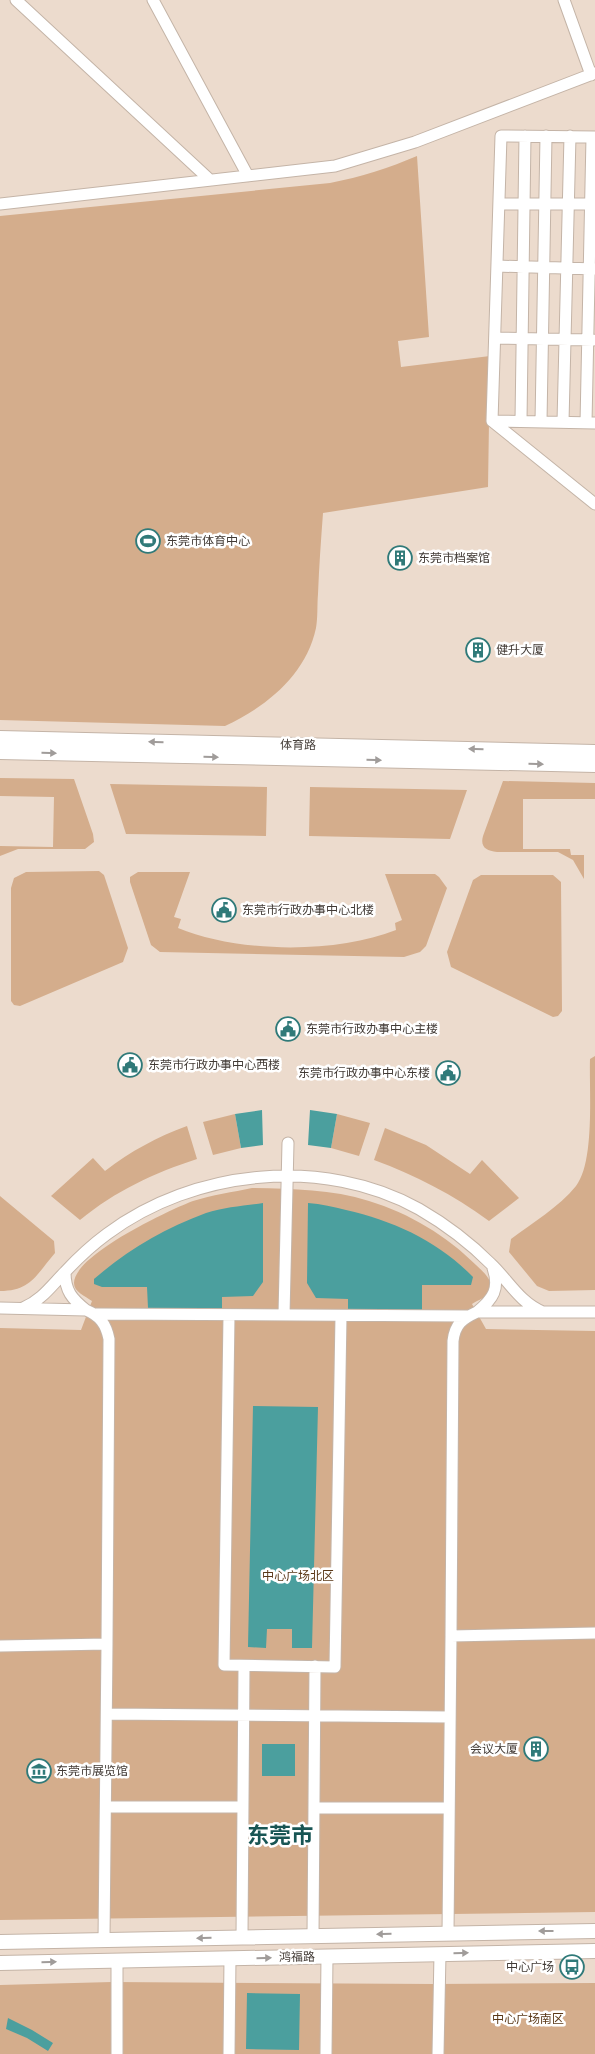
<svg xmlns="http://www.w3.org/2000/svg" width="595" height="2054" viewBox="0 0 595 2054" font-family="'PT Sans Narrow','Noto Sans SC',sans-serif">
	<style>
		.green { fill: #d4ad8c }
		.water { fill: #4b9f9e }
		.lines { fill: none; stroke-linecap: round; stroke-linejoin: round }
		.minor-casing { stroke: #c4b4a7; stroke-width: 13 }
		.major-casing { stroke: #c4b4a7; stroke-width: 16 }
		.minor { stroke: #fff; stroke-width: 11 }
		.major { stroke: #fff; stroke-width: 14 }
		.oneway { fill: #a09c9a }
		.labels { text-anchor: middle; stroke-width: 5; stroke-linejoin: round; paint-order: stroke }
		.poi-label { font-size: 12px; fill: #413a35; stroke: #fff; text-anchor: start }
		.street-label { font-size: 12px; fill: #413a35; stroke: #fff }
		.park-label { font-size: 12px; fill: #5a3817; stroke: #fff }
		.town-label { font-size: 22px; font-weight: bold; fill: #185554; stroke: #fff }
	</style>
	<rect width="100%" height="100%" fill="#ecdbcd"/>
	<path class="green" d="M417,156L429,337L398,341L401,367L490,356L488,487L323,513C321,540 319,567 318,594C317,605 318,617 316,628C306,675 266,707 225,726L0,720V216L330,183C361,177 389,168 417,156Z
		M0,778L74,779L93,834L94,842L85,849H18L0,856V846L53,847L54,797L0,796Z
		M503,781L595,783V799H523V849H570L571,855H584V879L573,860L558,852H497C486,851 480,847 483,836Z
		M110,784L267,787L266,836L126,834Z
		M310,787L467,790L450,839L309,836Z
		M99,871L104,875L128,948L123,962L20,1006L14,1005L11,1001V888L14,878L26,872Z
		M138,872H190L174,917L181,919L178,928C238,953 336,954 396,930L395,923L402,920L385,874H435L439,877L447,888L426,946L420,952L404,957L160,952L151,945L130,882V877Z
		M481,875H553L561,882L562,1011L558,1016L553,1017L451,967L447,952L473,880Z
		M595,1056V1290L549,1291L537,1286L509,1252L511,1239C532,1223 559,1207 576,1186C595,1161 589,1091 590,1059Z
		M235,1114L241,1148L213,1155L203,1122Z
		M337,1114L370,1123L359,1156L331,1148Z
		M187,1126L197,1159C154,1173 115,1191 80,1220L51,1196L93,1158L105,1171C131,1151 157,1137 187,1126Z
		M385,1128L426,1145L470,1174L482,1160L519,1198L489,1221C452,1194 417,1176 374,1160Z
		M252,1188C292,1189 331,1189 369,1201C409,1213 447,1236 476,1265C482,1271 494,1280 490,1290C488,1297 478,1300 472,1304L486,1329L595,1331V1912L0,1920V1328L81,1330L92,1301C85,1296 74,1292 74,1283C74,1255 169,1210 193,1201C212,1195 233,1192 252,1188Z
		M0,1196L54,1241L55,1253C36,1275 31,1291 0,1291Z
		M112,1982L435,1984L595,1983V2054H0V1985Z"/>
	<path class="water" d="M262,1110L263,1145L241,1148L235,1114Z
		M310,1110L337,1114L331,1148L308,1145Z
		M263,1203V1282L253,1296L222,1297V1309L148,1308L147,1287H102L94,1284V1279C129,1249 163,1229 206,1213C224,1207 245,1206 263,1203Z
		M308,1203C321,1204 334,1207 346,1210C394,1221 438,1241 473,1277L471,1285H422V1312H348V1299L316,1298L307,1283Z
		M253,1406L318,1407L312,1648H292V1629H267L266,1648L248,1647Z
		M262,1744H295V1776H262Z
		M247,1993L300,1994L299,2050L246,2049Z
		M8,2018L32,2030L53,2043L48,2051L27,2038L6,2029Z"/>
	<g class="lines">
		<g class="minor-casing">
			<path id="minor" d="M16,0L210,180
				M153,0L248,176
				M564,0L591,75
				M595,137L501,136L492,421L595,423
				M0,204L335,166L415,142L595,73
				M499,204H595
				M497,266L595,269
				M495,338L593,340
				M492,421L595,504
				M521,421L525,136
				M541,422L546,136
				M563,422L570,136
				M586,423L592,137
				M65,1272C65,1291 72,1299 86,1310
				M0,1308L86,1310C100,1316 106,1324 109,1339L107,1644L0,1646
				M23,1308C42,1300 51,1286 65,1272C78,1258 92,1245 107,1234C194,1169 324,1156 419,1209C445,1224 469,1242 491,1264C508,1280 520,1303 543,1312
				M477,1312C493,1299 500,1289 493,1268
				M595,1312H477C462,1319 455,1324 453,1341L451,1636L595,1633
				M96,1314L467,1316
				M229,1315L224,1665L335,1667L341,1316
				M284,1315L288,1143
				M107,1714L450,1717
				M106,1807H243
				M314,1808H449
				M448,1933L451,1636
				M313,1936L315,1666
				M242,1937L244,1666
				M104,1940L107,1644
				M117,2054V1960
				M229,2054L230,1958
				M326,2054L327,1956
				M438,2054L440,1954"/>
		</g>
		<g class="major-casing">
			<path id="major" d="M0,738L595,752
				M0,752L595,765
				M0,1942L595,1931
				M0,1963L595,1951"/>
		</g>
		<use href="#minor" class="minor"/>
		<use href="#major" class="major"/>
	</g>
	<defs><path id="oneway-solid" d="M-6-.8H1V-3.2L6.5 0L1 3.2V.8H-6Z" transform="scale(1.25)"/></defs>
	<g class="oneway">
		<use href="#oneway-solid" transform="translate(156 742) rotate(-179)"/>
		<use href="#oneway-solid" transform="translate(476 749) rotate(-179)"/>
		<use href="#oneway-solid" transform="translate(49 753) rotate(1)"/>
		<use href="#oneway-solid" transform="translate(211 757) rotate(1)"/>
		<use href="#oneway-solid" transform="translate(374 760) rotate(1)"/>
		<use href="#oneway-solid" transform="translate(536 764) rotate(1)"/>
		<use href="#oneway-solid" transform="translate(546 1931) rotate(180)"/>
		<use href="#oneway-solid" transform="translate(384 1934) rotate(179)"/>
		<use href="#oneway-solid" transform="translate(204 1938) rotate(179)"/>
		<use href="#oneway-solid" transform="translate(461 1953) rotate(-1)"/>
		<use href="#oneway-solid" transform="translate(264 1958) rotate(-1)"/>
		<use href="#oneway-solid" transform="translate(49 1962) rotate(-1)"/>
	</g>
	<defs>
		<g id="stadium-ring" transform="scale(1.25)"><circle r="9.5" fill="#fff" stroke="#307a79" stroke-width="1.5"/><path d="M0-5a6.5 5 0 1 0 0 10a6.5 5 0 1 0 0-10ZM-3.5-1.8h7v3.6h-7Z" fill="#307a79"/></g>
		<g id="building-ring" transform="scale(1.25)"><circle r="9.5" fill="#fff" stroke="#307a79" stroke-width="1.5"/><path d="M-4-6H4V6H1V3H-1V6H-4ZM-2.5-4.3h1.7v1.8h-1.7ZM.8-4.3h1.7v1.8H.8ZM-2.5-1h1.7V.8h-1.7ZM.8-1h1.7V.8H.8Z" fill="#307a79"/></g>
		<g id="civic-ring" transform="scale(1.25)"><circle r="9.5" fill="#fff" stroke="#307a79" stroke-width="1.5"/><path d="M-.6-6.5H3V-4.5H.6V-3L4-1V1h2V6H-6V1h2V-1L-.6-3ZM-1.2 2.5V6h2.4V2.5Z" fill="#307a79"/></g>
		<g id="museum-ring" transform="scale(1.25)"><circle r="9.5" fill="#fff" stroke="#307a79" stroke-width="1.5"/><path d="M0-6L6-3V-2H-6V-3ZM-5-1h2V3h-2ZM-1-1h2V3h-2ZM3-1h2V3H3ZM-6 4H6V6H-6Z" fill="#307a79"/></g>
		<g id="bus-ring" transform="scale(1.25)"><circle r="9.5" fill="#fff" stroke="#307a79" stroke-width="1.5"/><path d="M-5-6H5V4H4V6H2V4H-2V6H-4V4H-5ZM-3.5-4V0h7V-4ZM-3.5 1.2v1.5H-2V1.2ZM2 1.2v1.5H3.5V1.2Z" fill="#307a79"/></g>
	</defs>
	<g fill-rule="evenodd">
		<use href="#stadium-ring" x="148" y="541"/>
		<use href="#building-ring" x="400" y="558"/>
		<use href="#building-ring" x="478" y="650"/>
		<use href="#civic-ring" x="224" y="910"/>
		<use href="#civic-ring" x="288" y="1029"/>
		<use href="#civic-ring" x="130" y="1065"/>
		<use href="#civic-ring" x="448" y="1073"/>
		<use href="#building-ring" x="536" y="1749"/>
		<use href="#museum-ring" x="39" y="1771"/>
		<use href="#bus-ring" x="572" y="1967"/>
	</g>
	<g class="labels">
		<g class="poi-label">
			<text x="166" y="545">东莞市体育中心</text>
			<text x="418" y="562">东莞市档案馆</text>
			<text x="496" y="654">健升大厦</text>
			<text x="242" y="914">东莞市行政办事中心北楼</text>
			<text x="306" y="1033">东莞市行政办事中心主楼</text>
			<text x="148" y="1069">东莞市行政办事中心西楼</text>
			<text x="430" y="1077" text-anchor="end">东莞市行政办事中心东楼</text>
			<text x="518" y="1753" text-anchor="end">会议大厦</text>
			<text x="56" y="1775">东莞市展览馆</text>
			<text x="554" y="1971" text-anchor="end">中心广场</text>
		</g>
		<g class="street-label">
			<text transform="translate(298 745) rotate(1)" y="4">体育路</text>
			<text transform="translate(297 1957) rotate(-1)" y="4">鸿福路</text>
		</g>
		<g class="park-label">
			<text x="298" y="1580">中心广场北区</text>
			<text x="528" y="2023">中心广场南区</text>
		</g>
		<g class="town-label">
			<text x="280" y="1843">东莞市</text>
		</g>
	</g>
</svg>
